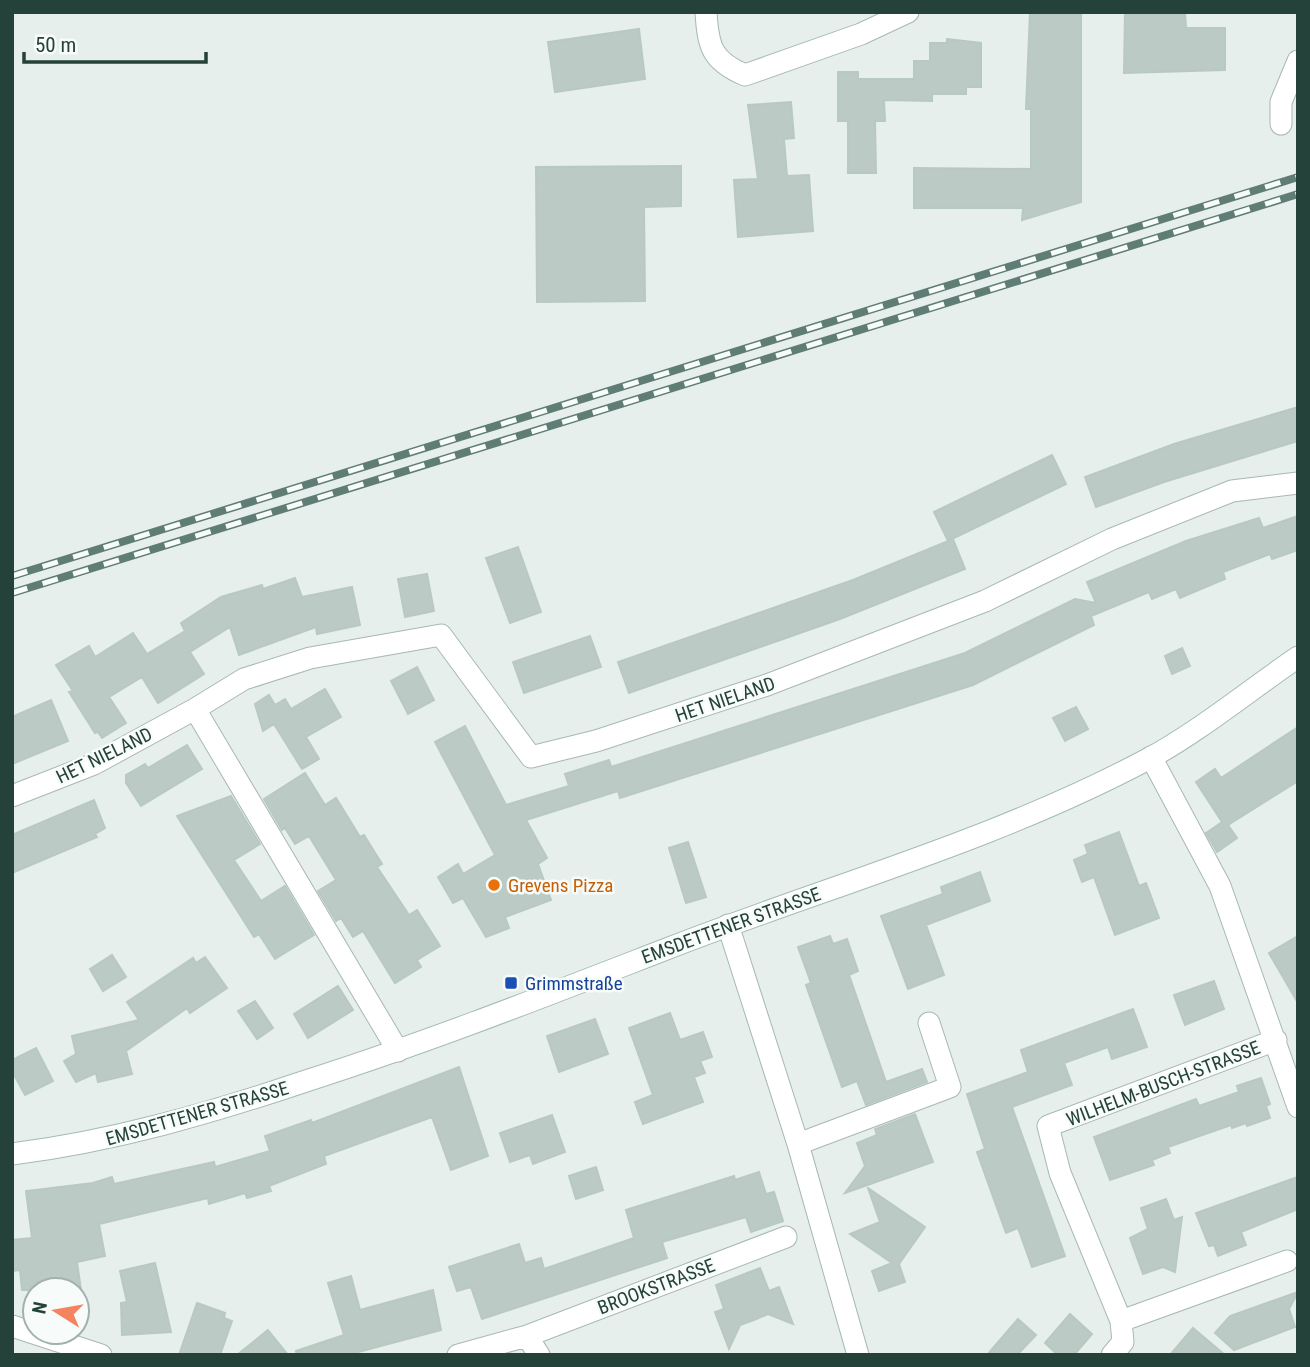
<svg xmlns="http://www.w3.org/2000/svg" width="1310" height="1367" viewBox="0 0 1310 1367" font-family="'Roboto Condensed',sans-serif">
	<style>
		.building { fill: #bbcac4; stroke: #b8c9c2; stroke-width: 2 }
		.lines { fill: none; stroke-linecap: round; stroke-linejoin: round }
		.street-casing { stroke: #a8b8b2; stroke-width: 23 }
		.secondary-casing { stroke: #a4bbb3; stroke-width: 23 }
		.street { stroke: #fff; stroke-width: 21 }
		.secondary { stroke: #fff; stroke-width: 21 }
		.rail-casing { stroke: #5f7d75; stroke-width: 8 }
		.rail { stroke: #f7fbf9; stroke-width: 5; stroke-dasharray: 16; stroke-linecap: butt }
		.food-dot { fill: #e8710a; stroke: #f7fbf9; stroke-width: 2.5 }
		.transit-dot { fill: #1a4fb4; stroke: #f7fbf9; stroke-width: 2.5 }
		.labels { text-anchor: middle; stroke-width: 5; stroke-linejoin: round; paint-order: stroke }
		.street-label { font-size: 19px; fill: #24423a; stroke: #f7fbf9 }
		.food-label { font-size: 19px; fill: #c56008; stroke: #f7fbf9; text-anchor: start }
		.transit-label { font-size: 19px; fill: #164399; stroke: #f7fbf9; text-anchor: start }
	</style>
	<rect width="100%" height="100%" fill="#e6efeb"/>
	<path class="building" d="M1030,12H1081V202L1022,220L1023,208H914V168L1031,169V109H1026Z
		M1125,12H1185L1186,28H1225V70L1124,73Z
		M639,29L645,79L555,92L548,42Z
		M947,39L981,43V87H966V94H932V101L884,100L885,121H875L876,173H848V121H838V72H858V79H914V61H930V43H947Z
		M791,102L794,138L784,139L787,176L809,175L813,231L738,237L734,180L758,179L748,105Z
		M681,166V206L644,207L645,301L537,302L536,167Z
		M1298,407V441L1164,482L1096,507L1085,477L1174,444Z
		M1052,455L1066,484L948,541L934,512Z
		M1298,516V550L1272,559L1270,554L1223,572L1225,579L1180,598L1176,589L1152,599L1149,592L1091,616L1094,625L973,685L620,798L618,791L526,820L547,858L538,864L551,900L505,917L509,928L486,937L463,898L453,903L438,877L458,864L463,874L495,855L435,742L465,726L506,805L569,786L565,774L609,760L611,767L965,653L1075,599L1096,603L1087,582L1186,541L1259,518L1263,528Z
		M953,539L965,569L840,619L629,693L618,662L853,580Z
		M518,547L541,612L510,623L486,558Z
		M427,574L434,611L405,617L398,579Z
		M295,578L302,597L352,587L360,625L317,634L316,627L239,655L230,627L190,652L204,674L158,703L142,677L109,697L126,723L102,738L98,732L95,733L69,692L73,691L56,665L89,646L95,657L133,633L147,654L185,631L181,623L221,597L262,585L263,589Z
		M590,636L601,667L524,693L513,662Z
		M1182,648L1190,666L1172,674L1165,656Z
		M417,667L434,700L408,714L391,681Z
		M325,689L341,717L306,737L319,759L302,769L274,724L263,731L255,704L269,695L275,705L285,699L291,709Z
		M51,700L68,741L12,764V717Z
		M1076,707L1088,729L1065,741L1053,718Z
		M1298,727V781L1228,825L1237,838L1217,852L1206,833L1222,822L1196,782L1215,769L1221,778Z
		M187,745L202,769L141,806L126,783V775L145,764L148,768Z
		M305,773L325,805L336,798L360,837L364,835L382,864L377,867L409,915L417,910L440,946L417,960L421,967L395,983L363,931L353,937L341,918L336,921L318,891L336,880L309,836L295,844L285,828L282,830L264,799Z
		M231,796L260,844L234,860L261,901L285,886L314,935L275,959L259,934L254,937L177,816Z
		M94,800L105,828L95,834L97,837L12,873V835Z
		M1119,832L1139,886L1146,883L1159,918L1115,935L1094,877L1082,882L1074,860L1088,854L1085,845Z
		M688,842L706,897L686,903L669,848Z
		M980,872L990,901L926,925L944,975L908,989L881,916L943,894L941,887Z
		M830,936L833,944L847,939L858,971L849,975L886,1082L922,1069L927,1082L866,1105L857,1081L842,1087L806,985L811,983L798,947Z
		M1298,936V1003L1269,953Z
		M112,955L126,977L103,991L90,969Z
		M205,957L227,988L190,1013L187,1008L126,1051L132,1074L98,1082L96,1073L76,1082L64,1061L76,1054L72,1036L139,1020L127,1002L193,958L196,963Z
		M1214,981L1224,1009L1185,1025L1174,995Z
		M338,986L353,1010L308,1038L294,1014Z
		M255,1001L273,1028L257,1039L238,1011Z
		M1133,1009L1147,1047L1112,1059L1108,1047L1064,1063L1072,1085L1012,1107L1065,1256L1032,1267L1018,1228L1006,1233L977,1152L985,1149L967,1094L1028,1072L1021,1050Z
		M670,1013L680,1040L703,1032L712,1057L700,1061L705,1073L694,1077L703,1102L643,1124L635,1102L653,1095L629,1028Z
		M595,1019L608,1054L559,1072L547,1036Z
		M36,1048L53,1081L25,1095L12,1071V1060Z
		M459,1067L488,1156L451,1170L432,1117L324,1156L326,1164L269,1186L271,1191L247,1198L245,1193L209,1204L208,1198L99,1224L105,1256L77,1262L81,1290H22L20,1270L12,1271V1240L32,1238L26,1191L93,1183L112,1177L114,1184L214,1162L215,1167L270,1151L265,1136L311,1120L312,1123Z
		M1261,1078L1270,1104L1266,1106L1270,1118L1247,1126L1246,1123L1232,1128L1231,1125L1168,1147L1170,1153L1152,1160L1154,1165L1110,1180L1094,1137L1196,1099L1199,1106L1239,1092L1237,1086Z
		M915,1114L933,1162L845,1193L865,1166L857,1143L877,1135L875,1129Z
		M552,1115L565,1152L533,1164L530,1155L510,1162L500,1133Z
		M596,1167L603,1190L576,1199L569,1176Z
		M759,1172L766,1194L774,1192L783,1221L751,1232L746,1217L662,1242L667,1258L482,1319L471,1287L457,1291L449,1267L519,1244L525,1263L541,1258L544,1269L634,1238L626,1210L734,1176L735,1180Z
		M1298,1177V1209L1241,1232L1246,1245L1218,1256L1214,1245L1209,1246L1196,1213Z
		M868,1188L925,1227L899,1264L905,1282L879,1291L872,1271L892,1263L850,1234L880,1222Z
		M1166,1199L1174,1220L1182,1217L1175,1272L1163,1267L1143,1274L1130,1238L1148,1229L1141,1208Z
		M155,1263L171,1332L122,1335L121,1303L127,1302L120,1271Z
		M760,1268L769,1291L779,1287L793,1324L768,1314L754,1320L740,1325L729,1349L715,1312L724,1309L716,1285Z
		M351,1276L360,1310L433,1290L441,1330L347,1355H297L296,1351L344,1335L328,1283Z
		M1298,1292L1289,1309L1295,1327L1234,1350L1215,1333L1230,1316Z
		M197,1303L225,1313L224,1318L232,1321L220,1355H179Z
		M1070,1314L1092,1334L1074,1355H1058L1045,1343Z
		M1018,1319L1036,1335L1017,1355H987Z
		M1193,1328L1225,1355H1170Z
		M268,1330L288,1355H237Z"/>
	<g class="lines">
		<g class="street-casing">
			<path id="street" d="M706,12C708,47 712,61 745,75L861,34L908,12
				M1281,124V102L1298,61
				M1151,757L1220,886L1298,1107
				M12,796L94,764L195,709
				M728,925L798,1144L858,1355
				M398,1051L195,709L244,679L310,658L441,635L531,757L596,741L767,685L985,601L1112,539L1232,491L1298,483
				M798,1144L950,1087L929,1023
				M1121,1321L1287,1261
				M12,1326L101,1355
				M527,1336L786,1237
				M458,1355L527,1336L539,1355
				M1112,1355L1123,1342L1121,1321L1060,1173L1048,1126L1276,1040"/>
		</g>
		<g class="secondary-casing">
			<path id="secondary" d="M12,1154C115,1141 211,1113 309,1080C431,1041 550,994 669,948C828,886 996,840 1148,759C1197,733 1251,689 1298,657"/>
		</g>
		<use href="#street" class="street"/>
		<use href="#secondary" class="secondary"/>
		<g class="rail-casing">
			<path id="rail" d="M12,576L1298,177
				M12,593L1298,194"/>
		</g>
		<use href="#rail" class="rail"/>
	</g>
	<circle class="food-dot" cx="494" cy="885" r="7"/>
	<rect class="transit-dot" x="504" y="976" width="14" height="14" rx="3.5"/>
	<g class="labels">
		<g class="street-label">
			<text transform="translate(725 699) rotate(-19)" y="7">HET NIELAND</text>
			<text transform="translate(104 755) rotate(-26)" y="7">HET NIELAND</text>
			<text transform="translate(731 925) rotate(-20)" y="7">EMSDETTENER STRASSE</text>
			<text transform="translate(1163 1083) rotate(-21)" y="7">WILHELM-BUSCH-STRASSE</text>
			<text transform="translate(197 1113) rotate(-16)" y="7">EMSDETTENER STRASSE</text>
			<text transform="translate(656 1286) rotate(-21)" y="7">BROOKSTRASSE</text>
		</g>
		<g class="food-label">
			<text x="508" y="892">Grevens Pizza</text>
		</g>
		<g class="transit-label">
			<text x="525" y="990">Grimmstraße</text>
		</g>
	</g>
	<rect width="1310" height="1367" fill="none" stroke="#24423a" stroke-width="28"/>
	<g transform="translate(56 1311) rotate(281)"><circle r="33" fill="#f7fbf9" stroke="#a3b1ad" stroke-width="2"/>
	<path d="M0-5L12 26L0 18L-12 26Z" fill="#f4845f"/>
	<text y="-10" font-size="19" font-weight="bold" text-anchor="middle" fill="#24423a">N</text>
	</g>
	<path d="M24 52v10h182v-10" fill="none" stroke="#24423a" stroke-width="3.5"/>
	<text x="35" y="52" font-size="21" fill="#24423a" stroke="#f7fbf9" stroke-width="5" paint-order="stroke">50 m</text>
</svg>
